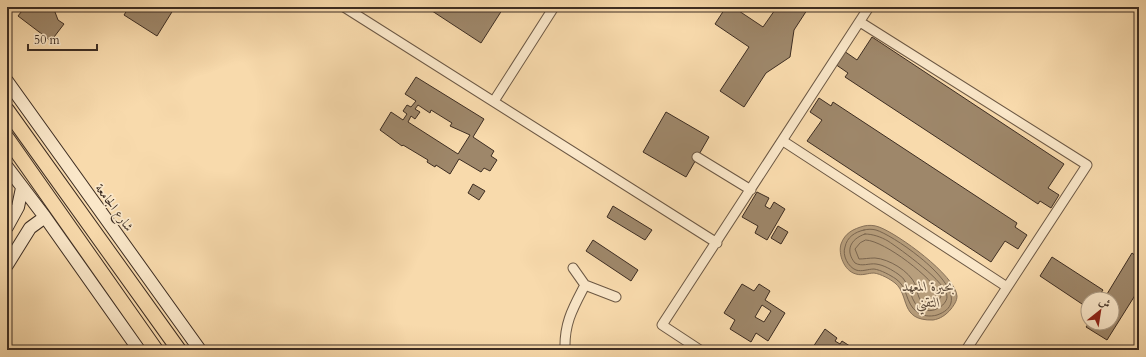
<svg xmlns="http://www.w3.org/2000/svg" width="1146" height="357" viewBox="0 0 1146 357" font-family="Cardo,Amiri,serif">
	<style>
		.water { fill: #b89f7d; stroke: #877159 }
		.lines { fill: none; stroke-linecap: round; stroke-linejoin: round }
		.shore { stroke: #7a6650; stroke-width: 1 }
		.building { fill: #9e876a; stroke: #3d2d22; fill-rule: evenodd }
		.street-casing { stroke: #6c5844; stroke-width: 11 }
		.secondary-casing { stroke: #3d2d22; stroke-width: 14 }
		.primary-casing { stroke: #3d2d22; stroke-width: 16 }
		.street { stroke: #fae7c9; stroke-width: 9 }
		.secondary { stroke: #fae7c9; stroke-width: 12 }
		.primary { stroke: #f8daac; stroke-width: 14 }
		.labels { text-anchor: middle; stroke-width: 3.5; stroke-linejoin: round; paint-order: stroke }
		.street-label { font-size: 13px; fill: #3d2d22; stroke: #fae7c9 }
		.water-label { font-size: 14px; font-style: italic; fill: #5c4a39; stroke: #fae7c9 }
	</style>
	<rect width="100%" height="100%" fill="#f8daac"/>
	<filter id="stains"><feTurbulence type="fractalNoise" baseFrequency=".005" numOctaves="4"/><feColorMatrix values="0 0 0 0 .2 0 0 0 0 .09 0 0 0 0 .02 0 0 0 .5 -.17"/></filter>
	<radialGradient id="worn" r=".72"><stop offset=".6" stop-color="#630" stop-opacity="0"/><stop offset="1" stop-color="#630" stop-opacity=".3"/></radialGradient>
	<path class="water" d="M864,226C868,225 874,225 879,227C898,234 955,275 957,296C957,301 954,305 951,309C946,315 940,319 933,320C899,321 910,295 895,283C890,279 881,274 874,273C868,273 862,276 856,274C844,271 838,254 841,244C845,233 853,229 864,226Z"/>
	<g class="lines">
		<path class="shore" d="M864,230C868,229 872,229 876,230C896,236 986,298 937,315C930,317 922,316 917,312C905,303 908,287 896,279C890,275 881,270 874,269C868,269 862,272 856,270C848,267 842,255 845,247C847,237 855,232 864,230Z
			M865,234C873,234 881,237 888,241C900,249 948,283 947,297C947,301 942,307 938,308C934,311 928,311 924,310C908,305 913,283 898,274C892,270 884,265 876,264C869,263 862,267 855,263C845,251 850,239 865,234Z
			M866,240C885,241 933,278 941,296C939,302 931,308 924,303C917,299 918,291 915,284C909,271 889,259 875,258C869,258 864,259 859,259L855,249L860,243Z"/>
	</g>
	<path class="building" d="M25,7H49L55,12L58,20L64,24L51,41L18,16Z
		M129,7H175L157,36L124,15Z
		M426,7H504L481,43Z
		M726,7H733L763,27L777,7H809L794,30L790,57L766,73L744,107L720,91L749,47L715,24Z
		M872,37L1064,164L1048,188L1059,195L1051,208L1040,201L1038,204L845,77L848,73L835,64L844,51L857,60Z
		M416,77L484,119L473,137L494,151L491,156L497,160L490,171L484,168L481,172L459,159L450,174L436,165L435,167L427,162L428,160L403,145L402,146L380,130L391,112L403,120L407,114L403,111L407,105L411,107L416,101L405,94ZM418,105L430,113L431,110L452,123L450,126L470,135L458,154L408,122L411,116L415,119L420,112L415,109Z
		M819,98L831,106L833,102L1017,223L1015,227L1027,235L1018,249L1005,241L991,262L807,141L822,120L810,112Z
		M666,112L709,137L686,177L643,152Z
		M473,184L485,191L479,200L468,193Z
		M757,192L769,198L765,206L770,209L774,202L785,209L767,240L755,233L758,226L742,217Z
		M613,206L652,230L645,240L607,217Z
		M778,226L788,232L781,244L771,238Z
		M593,240L638,270L631,281L586,251Z
		M1132,253L1139,258V289L1107,340L1086,327L1089,323H1112V299H1104Z
		M1052,257L1103,290L1097,299H1088V308L1040,276Z
		M742,284L754,291L759,284L770,291L765,300L785,313L768,341L756,333L751,342L730,329L735,320L724,313ZM762,305L771,311L764,322L755,317Z
		M825,329L837,338L835,341L840,344L842,341L856,350H817L813,347Z"/>
	<g class="lines">
		<g class="street-casing">
			<path id="street" d="M344,7L717,243
				M860,22L1087,165L966,350
				M494,101L554,7
				M783,141L1007,287
				M697,157L751,190
				M573,268L585,285L616,297
				M565,350C564,323 573,308 585,285
				M700,350L662,325L869,7"/>
		</g>
		<g class="secondary-casing">
			<path id="secondary" d="M7,81L200,350
				M7,167L45,217L139,350
				M7,227L18,207L22,188
				M7,265L30,228L45,217"/>
		</g>
		<g class="primary-casing">
			<path id="primary" d="M7,110L179,350
				M7,138L156,350"/>
		</g>
		<use href="#street" class="street"/>
		<use href="#secondary" class="secondary"/>
		<use href="#primary" class="primary"/>
	</g>
	<g class="labels">
		<g class="street-label">
			<text transform="translate(115 207) rotate(54)" y="5">شارع الجامعة</text>
		</g>
		<g class="water-label">
			<text x="928" y="291">بحيرة المعهد<tspan x="928" dy="16">التقني</tspan></text>
		</g>
	</g>
	<rect width="1146" height="357" fill="none" stroke="#f8daac" stroke-width="24"/>
	<rect x="8" y="8" width="1130" height="341" fill="none" stroke="#3d2d22" stroke-width="2"/>
	<rect x="12" y="12" width="1122" height="333" fill="none" stroke="#3d2d22"/>
	<g transform="translate(1100 311) rotate(30)"><circle r="19" fill="#fae7c9" stroke="#ae9d86"/>
	<path d="M0-3L7 15L0 10L-7 15Z" fill="#8f2418"/>
	<text y="-6" font-size="11" font-weight="bold" text-anchor="middle" fill="#3d2d22">ش</text>
	</g>
	<path d="M28 44v6h69v-6" fill="none" stroke="#3d2d22" stroke-width="2"/>
	<text x="34" y="44" font-size="12" fill="#3d2d22" stroke="#fae7c9" stroke-width="3" paint-order="stroke">50 m</text>
	<rect width="100%" height="100%" filter="url(#stains)"/>
	<rect width="100%" height="100%" fill="url(#worn)"/>
</svg>
